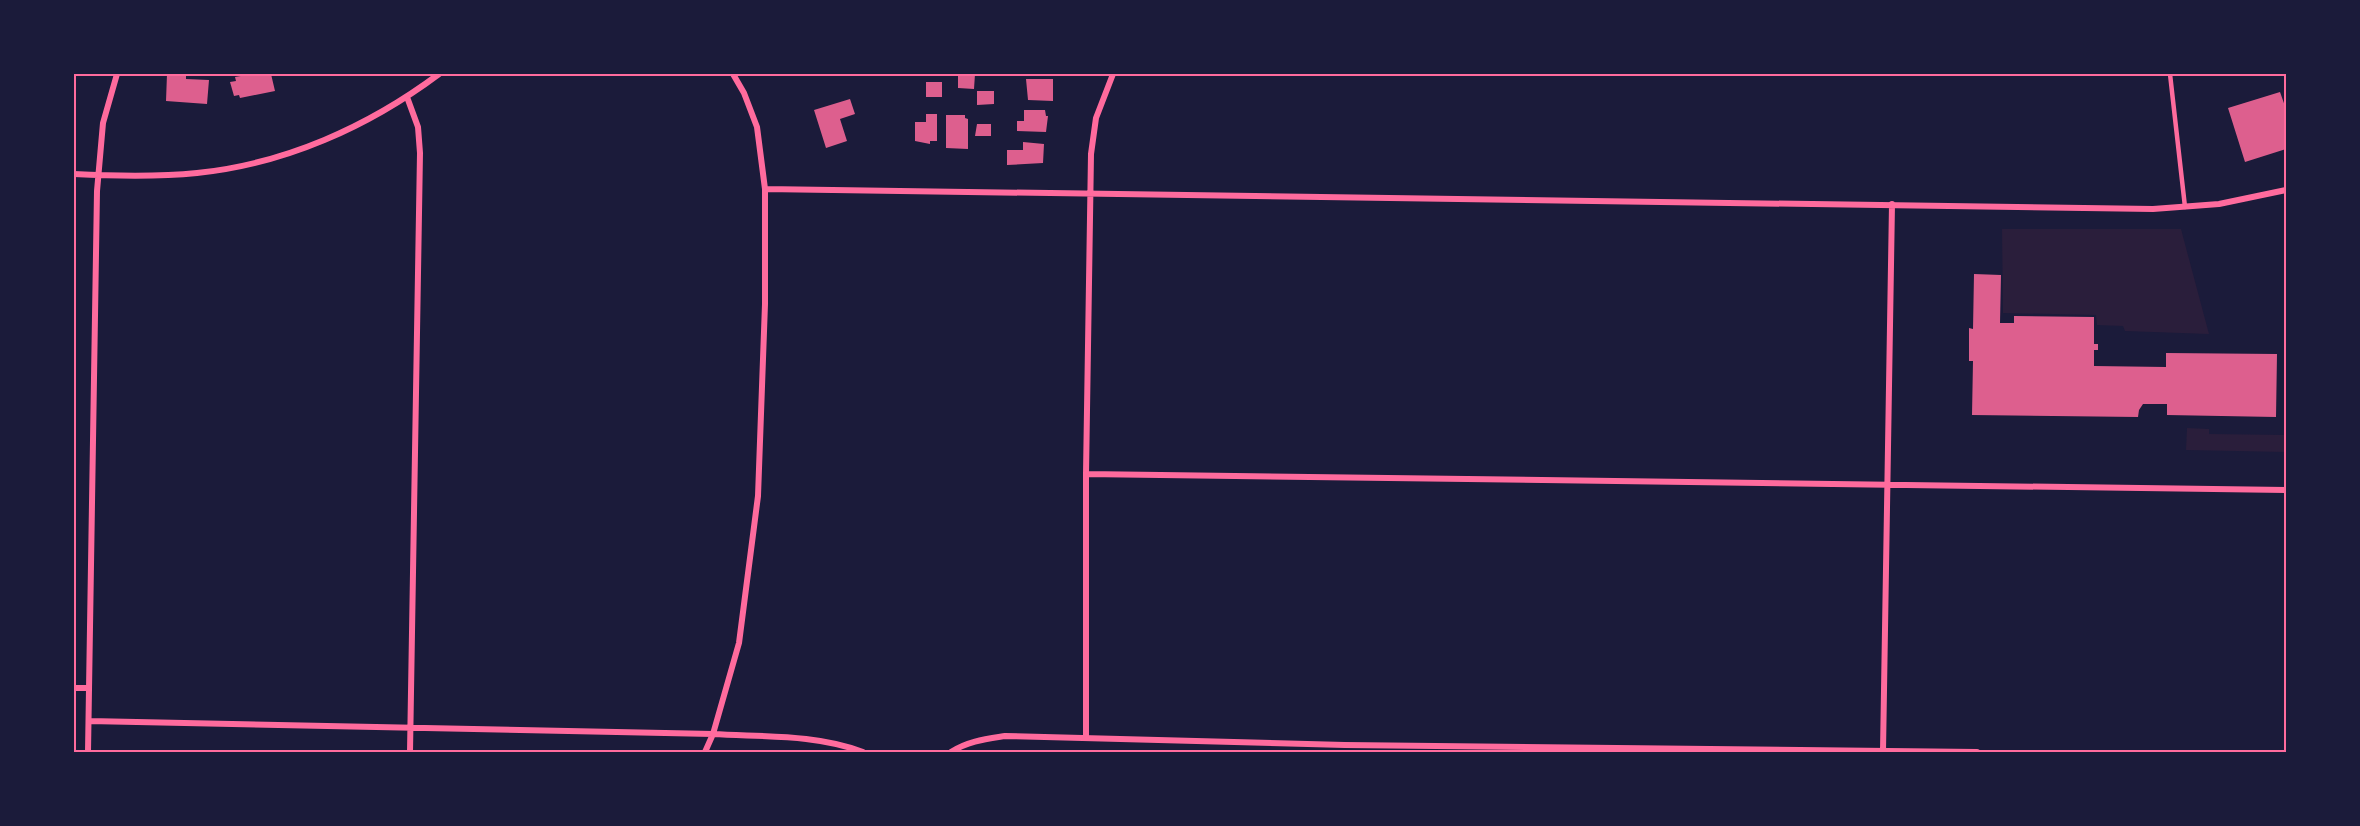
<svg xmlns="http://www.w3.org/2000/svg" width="2360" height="826" viewBox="0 0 2360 826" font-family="Rubik,sans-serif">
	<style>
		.green { fill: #2a1e3b }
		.building { fill: #dd5f8e }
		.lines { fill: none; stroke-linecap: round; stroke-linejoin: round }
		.service { stroke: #ff6b9d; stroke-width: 4.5 }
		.minor { stroke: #ff6b9d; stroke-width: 6 }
		.neatline { fill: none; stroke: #ff6b9d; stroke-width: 2 }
	</style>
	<rect width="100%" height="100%" fill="#1b1b3a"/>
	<path class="green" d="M2002,229H2181L2209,334L2125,331L2123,326L2097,325L2096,315L2003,313Z
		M2187,428L2209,429V434L2286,435V452L2186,450Z"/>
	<path class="building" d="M167,74H186V79L209,80L207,104L166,101Z
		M252,74H271L275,91L240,98L239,95L234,96L230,82L236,81L235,77Z
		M958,74H975L974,89L958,88Z
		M1026,79H1053V101L1028,100Z
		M926,82H942V97H926Z
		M977,91H994V104L977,105Z
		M2280,92L2286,109V149L2245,162L2228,108Z
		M850,99L855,114L840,119L847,141L826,148L814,110Z
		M1024,110H1045L1046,116H1048L1046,132L1017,131V121H1024Z
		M926,114H937V141H930V144L915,141V122H926Z
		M946,115H965V118L968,119V149L946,148Z
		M977,124H991V136H975Z
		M1023,142L1044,144L1043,163L1007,165V150H1023Z
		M1974,274L2001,275L2000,323H2014V316L2094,317V344H2098V350H2094V366L2166,367V353L2277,354L2276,417L2167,415V404H2143L2139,410L2138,417L1972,415L1973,361H1969V328L1973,329Z"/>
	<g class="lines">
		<path class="service" d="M2170,74L2185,207"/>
		<path class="minor" d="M407,97L418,127L420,153L410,752
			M74,174C114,176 157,177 197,173C285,164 368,127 439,74
			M765,189L2153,209L2219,204L2286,190
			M1086,474L2286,490
			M74,688H89
			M89,721L713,734C763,737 816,734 863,752
			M1086,738V474L1091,154L1096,118L1113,74
			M1883,751L1892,204
			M88,752L97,191L103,123L117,74
			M705,752L713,734L739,643L758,496L765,304V189L757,127L744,93L733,74
			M951,752C968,741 986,739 1005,736L1345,745L1977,752"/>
	</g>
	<rect width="2360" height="826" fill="none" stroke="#1b1b3a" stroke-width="150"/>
	<rect x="75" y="75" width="2210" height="676" class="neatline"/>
</svg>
